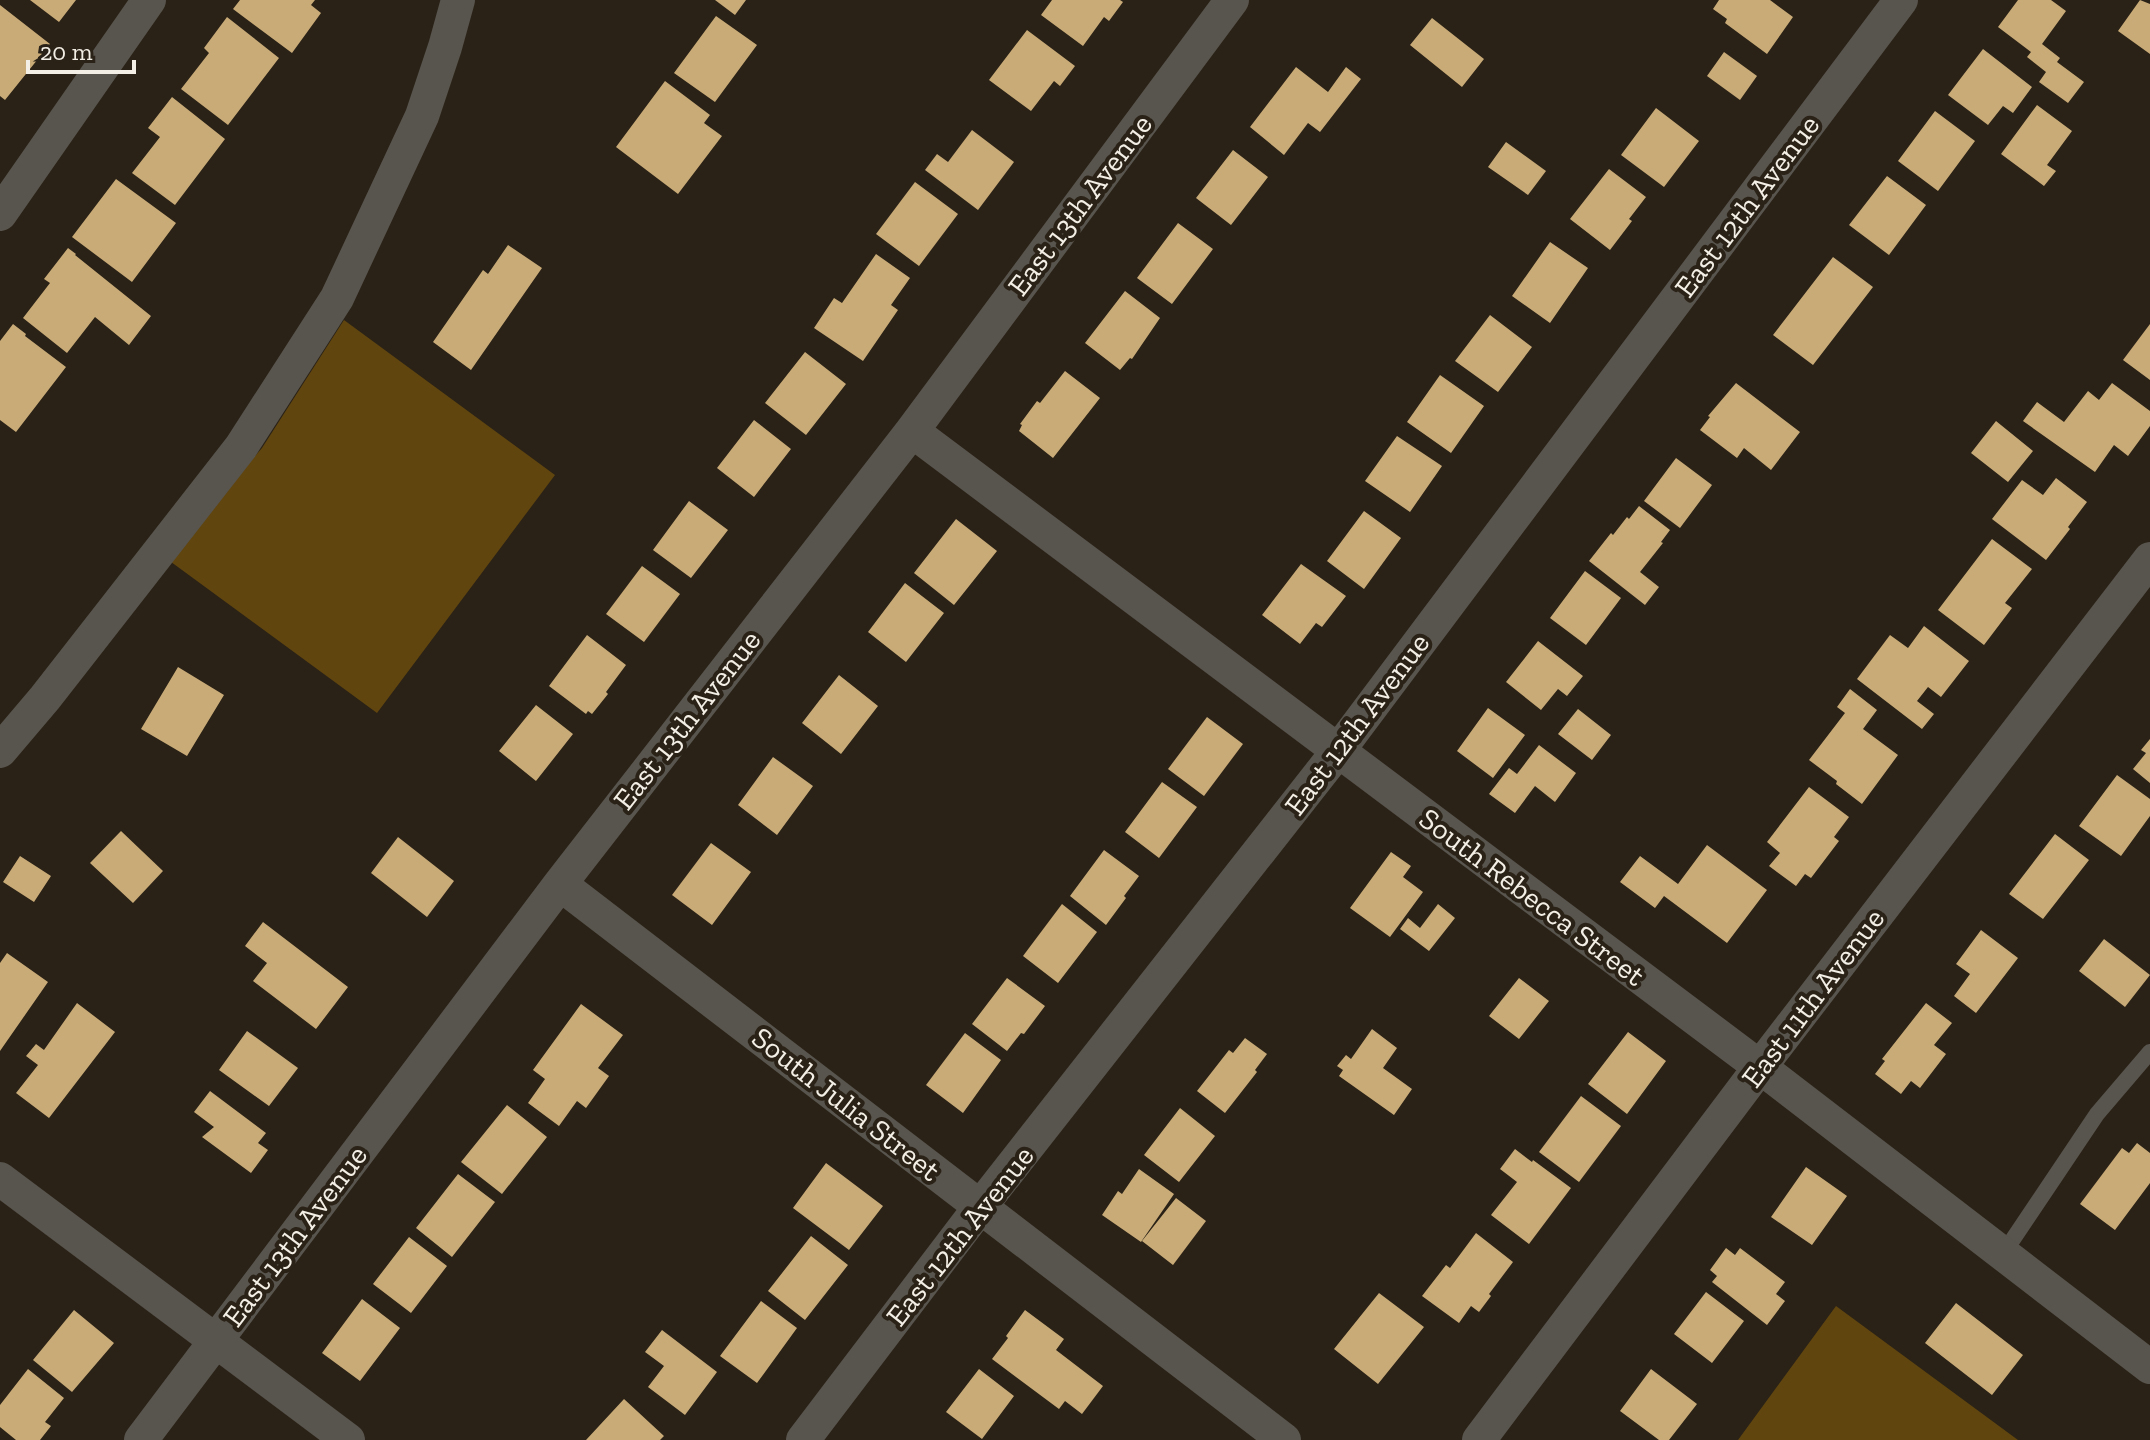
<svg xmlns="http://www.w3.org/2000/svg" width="2150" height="1440" viewBox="0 0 2150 1440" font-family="'Zilla Slab',serif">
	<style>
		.forest { fill: #60450f }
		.building { fill: #c9ab78 }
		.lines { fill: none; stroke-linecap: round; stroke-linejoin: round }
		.service { stroke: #58544e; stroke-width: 16 }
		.minor { stroke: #58544e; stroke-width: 34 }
		.labels { text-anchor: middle; stroke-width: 8; stroke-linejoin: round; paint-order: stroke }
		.street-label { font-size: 30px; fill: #f4efe6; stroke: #2a2216 }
	</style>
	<rect width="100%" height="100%" fill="#2a2216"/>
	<path class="forest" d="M344,320L555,475L377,713L167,559L262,448Z
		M1836,1306L2018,1440H1738Z"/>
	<path class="building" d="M30,0H76L59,22Z
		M240,0H315L311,5L321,13L292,53L233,9Z
		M715,0H746L735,15Z
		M1052,0H1120L1123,2L1109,21L1104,17L1083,46L1041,15Z
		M1719,0H1770L1793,17L1767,54L1725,23L1727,19L1713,9Z
		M2018,0H2051L2066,11L2042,44L2060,58L2057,62L2084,82L2068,103L2039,82L2046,72L2027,57L2031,52L1998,27Z
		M2140,0L2150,4V54L2118,31Z
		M0,5L50,44L5,100L0,96Z
		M716,16L757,45L715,102L674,73Z
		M227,17L279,58L228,125L181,89L209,53L204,48Z
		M1432,18L1484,59L1462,87L1410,45Z
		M1027,30L1075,66L1060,86L1054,81L1031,111L989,80Z
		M1983,49L2032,87L2013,113L2003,106L1988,125L1948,95Z
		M1724,52L1757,76L1740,100L1707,76Z
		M1296,67L1328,92L1346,67L1361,79L1320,132L1308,123L1284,155L1250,127Z
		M665,81L710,115L704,123L722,136L678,194L616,147Z
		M172,97L225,139L175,205L132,173L160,137L148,128Z
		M2037,105L2072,131L2047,165L2056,171L2044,186L2001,154Z
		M1656,108L1699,141L1664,187L1621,155Z
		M1935,111L1975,141L1938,191L1898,161Z
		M972,130L1014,162L978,210L925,170L937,154L948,162Z
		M1506,142L1546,171L1528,195L1488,167Z
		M1233,150L1268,177L1231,225L1196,198Z
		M1609,169L1646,197L1629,219L1632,221L1610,250L1570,219Z
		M1887,176L1926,205L1889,255L1849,225Z
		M116,179L176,223L132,282L72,237Z
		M915,182L958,214L919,266L876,234Z
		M1178,223L1213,249L1172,304L1137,278Z
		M1550,242L1588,268L1550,323L1512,296Z
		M508,245L542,268L471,370L433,342L483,270L488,274Z
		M68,248L76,254L75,255L151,316L129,345L95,317L67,353L23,318L50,283L44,279Z
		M876,254L910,278L891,305L898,310L863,361L814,328L834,298L842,303Z
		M1833,257L1873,287L1813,365L1773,335Z
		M1125,291L1160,318L1132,359L1130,358L1120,370L1085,343Z
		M1490,315L1532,347L1498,392L1455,361Z
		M13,324L26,334L25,336L66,367L16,432L0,420V341Z
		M2150,324V380L2123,360Z
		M805,352L846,384L806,435L765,403Z
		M1065,371L1100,398L1053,458L1019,431L1022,425L1020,424L1037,401L1040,403Z
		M1440,375L1484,406L1451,453L1407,422Z
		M1736,383L1800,432L1771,470L1744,448L1737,458L1700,430L1710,417L1708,416Z
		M2112,383L2150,411V426L2128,456L2114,445L2095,472L2023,421L2037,402L2064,422L2088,391L2099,400Z
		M754,420L791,449L754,497L717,468Z
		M1996,421L2033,451L2008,482L1971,453Z
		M1397,436L1442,466L1410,512L1365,481Z
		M1676,458L1712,485L1680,528L1644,501Z
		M2056,478L2087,502L2068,527L2070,529L2046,560L1992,519L2022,480L2043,495Z
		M689,501L728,530L691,578L653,550Z
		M1639,506L1670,530L1661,542L1663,543L1640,572L1659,587L1645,605L1589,561L1611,533L1613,535L1627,517L1629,519Z
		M1364,511L1401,538L1364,589L1327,561Z
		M956,519L997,551L954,605L914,573Z
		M1992,539L2032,569L2005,603L2012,608L1984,645L1938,610Z
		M1301,564L1346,596L1322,627L1316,623L1300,644L1262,615Z
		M642,566L680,594L644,642L606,614Z
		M1585,571L1621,598L1586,645L1550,618Z
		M905,583L944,613L906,662L868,632Z
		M1924,626L1969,661L1941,697L1928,687L1917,701L1934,714L1922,729L1857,679L1890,635L1908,648Z
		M587,635L626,665L606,692L608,694L592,714L588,711L586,714L549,686Z
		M1538,641L1583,676L1567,696L1558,689L1541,710L1506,682Z
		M178,667L224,695L187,756L141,729Z
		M839,675L878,706L841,754L802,723Z
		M1850,689L1877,710L1863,729L1898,755L1862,804L1836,784L1837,781L1809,760L1845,713L1837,707Z
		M536,705L573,734L536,781L499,751Z
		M1488,708L1525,735L1493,778L1457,751Z
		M1578,709L1611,735L1592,760L1558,734Z
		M1207,717L1243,744L1204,796L1168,769Z
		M2150,739V783L2133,769L2146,753L2141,750Z
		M1539,745L1576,773L1555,802L1535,786L1515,813L1489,794L1509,768L1517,774Z
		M773,757L813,786L777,835L738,805Z
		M2117,775L2150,799V816L2121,856L2079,826Z
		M1162,782L1197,807L1159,858L1125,832Z
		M1809,787L1849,817L1834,837L1839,841L1811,878L1805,874L1796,886L1769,866L1780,853L1767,842Z
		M121,831L163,871L133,903L90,863Z
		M2055,834L2089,860L2043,919L2009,894Z
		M398,837L454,881L427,917L371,873Z
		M711,843L751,872L712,925L672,895Z
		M1707,845L1767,890L1727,943L1664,896L1655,908L1620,882L1640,856L1678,884Z
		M1104,850L1139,876L1124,896L1126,898L1106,925L1070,896Z
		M1391,852L1411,866L1403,877L1423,892L1390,937L1350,908Z
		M20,856L51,876L34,902L3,882Z
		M1062,904L1097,932L1058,983L1023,956Z
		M1438,904L1455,918L1429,951L1400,929L1408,918L1420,928Z
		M263,922L348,987L316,1029L253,981L267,963L245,946Z
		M1981,930L2018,958L1976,1013L1954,996L1970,974L1956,964Z
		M2104,939L2150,975L2125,1007L2079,971Z
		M7,953L48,982L0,1051V963Z
		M1007,978L1045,1006L1024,1034L1021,1033L1007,1051L972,1024Z
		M1519,978L1549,1001L1519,1039L1489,1016Z
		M77,1003L115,1032L49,1118L16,1093L38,1065L26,1056L36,1044L44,1050Z
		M1926,1003L1952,1023L1934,1045L1946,1054L1920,1088L1911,1081L1901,1094L1875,1074L1885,1061L1882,1059Z
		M581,1004L623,1035L598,1068L609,1076L586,1108L577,1101L559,1126L528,1103L545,1079L533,1070Z
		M1372,1029L1397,1048L1383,1068L1412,1089L1394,1115L1339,1076L1343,1070L1337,1066L1346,1055L1351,1059Z
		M247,1031L298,1068L269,1106L219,1070Z
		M1628,1032L1666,1061L1627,1114L1588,1084Z
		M965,1033L1001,1060L963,1113L926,1085Z
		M1245,1038L1267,1054L1255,1070L1257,1072L1225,1113L1197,1091L1229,1050L1233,1053Z
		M210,1091L266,1133L258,1143L268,1150L251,1173L202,1137L214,1127L194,1112Z
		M1581,1096L1621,1126L1579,1182L1539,1152Z
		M507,1105L547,1137L502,1194L461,1162Z
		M1180,1108L1215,1136L1179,1182L1144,1155Z
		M2137,1143L2150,1153V1183L2115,1230L2080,1204L2122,1148L2129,1153Z
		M1515,1149L1532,1162L1533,1160L1571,1188L1529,1244L1491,1215L1517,1182L1500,1169Z
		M826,1163L883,1206L849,1250L793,1208Z
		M1806,1167L1847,1196L1812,1245L1771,1217Z
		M1139,1169L1174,1194L1141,1242L1102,1215L1118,1191L1122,1194Z
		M458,1174L495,1202L452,1257L416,1228Z
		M1176,1198L1206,1221L1173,1265L1142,1241Z
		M1476,1233L1513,1262L1489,1294L1491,1296L1479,1312L1471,1306L1459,1323L1422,1296L1446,1265L1450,1268Z
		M811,1236L848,1265L805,1320L768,1291Z
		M409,1237L447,1266L411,1313L373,1284Z
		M1726,1248L1735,1255L1740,1248L1785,1282L1776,1294L1785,1301L1767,1325L1712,1282L1717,1276L1710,1270Z
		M1706,1292L1744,1321L1712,1363L1674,1334Z
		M1379,1293L1424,1327L1378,1384L1334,1349Z
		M362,1299L400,1328L360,1381L322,1353Z
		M761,1301L797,1328L757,1383L720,1356Z
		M1956,1303L2023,1355L1992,1395L1925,1343Z
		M74,1310L114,1343L72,1392L33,1360Z
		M1025,1310L1064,1339L1056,1350L1103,1386L1082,1414L1065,1401L1059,1409L992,1359L1008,1338L1006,1336Z
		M662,1330L717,1372L685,1415L648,1387L664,1366L645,1352Z
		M28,1369L64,1398L45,1422L51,1426L40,1440H16L0,1427V1405Z
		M979,1369L1014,1396L982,1439L946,1412Z
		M1651,1369L1697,1404L1669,1440H1659L1620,1411Z
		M624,1399L664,1436L660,1440H586Z"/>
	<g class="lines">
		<path class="service" d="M2003,1254L2097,1114L2150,1052"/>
		<path class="minor" d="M0,214L149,0
			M912,431L1760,1067L2150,1367
			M0,751L45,698L241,447L337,298L422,116L445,47L458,0
			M560,884L1284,1440
			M0,1179L348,1440
			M141,1440L560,884L912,431L1232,0
			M803,1440L980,1207L1338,751L1901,0
			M1479,1440L1760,1067L2150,559"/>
	</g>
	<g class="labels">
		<g class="street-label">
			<text transform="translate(1080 205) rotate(-53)" y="10">East 13th Avenue</text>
			<text transform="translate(1747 206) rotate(-53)" y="10">East 12th Avenue</text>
			<text transform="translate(687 720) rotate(-52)" y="10">East 13th Avenue</text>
			<text transform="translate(1357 724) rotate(-53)" y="10">East 12th Avenue</text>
			<text transform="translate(1532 897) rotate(37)" y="10">South Rebecca Street</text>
			<text transform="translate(1813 998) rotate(-53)" y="10">East 11th Avenue</text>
			<text transform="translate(846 1104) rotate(38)" y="10">South Julia Street</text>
			<text transform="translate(295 1236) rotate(-53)" y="10">East 13th Avenue</text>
			<text transform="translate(960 1236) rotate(-52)" y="10">East 12th Avenue</text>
		</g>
	</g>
	<path d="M28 60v12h106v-12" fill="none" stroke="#f4efe6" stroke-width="4"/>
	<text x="40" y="60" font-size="24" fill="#f4efe6" stroke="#2a2216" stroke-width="6" paint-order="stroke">20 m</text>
</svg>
